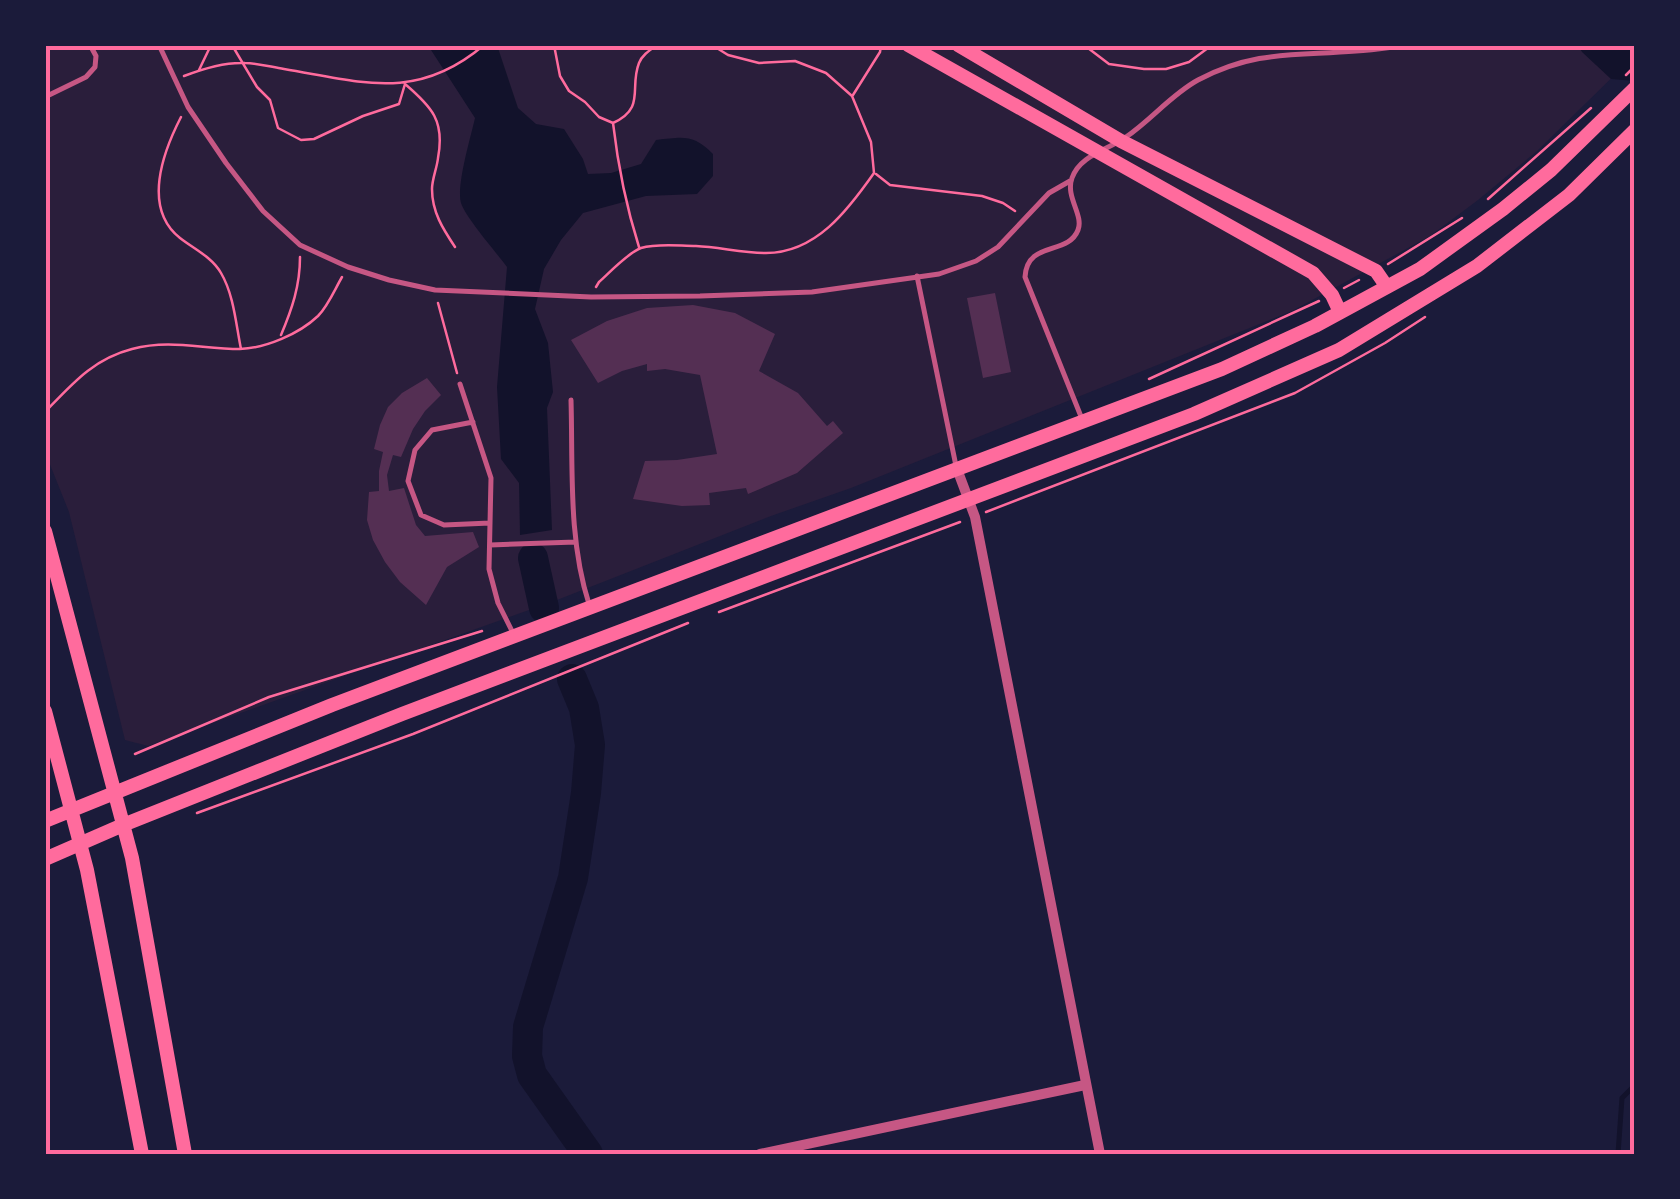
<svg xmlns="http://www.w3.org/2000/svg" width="1680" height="1199" viewBox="0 0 1680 1199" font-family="'Archivo Narrow',sans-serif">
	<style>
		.green { fill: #2a1e3b }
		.water { fill: #12122b }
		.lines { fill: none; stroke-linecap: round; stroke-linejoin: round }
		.stream { stroke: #12122b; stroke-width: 5 }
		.river { stroke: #12122b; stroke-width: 30 }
		.building { fill: #542f53 }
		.path { stroke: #ff6b9d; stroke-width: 2.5 }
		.service { stroke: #c65784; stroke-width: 5 }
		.minor { stroke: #c65784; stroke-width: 10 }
		.secondary { stroke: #ff6b9d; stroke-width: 14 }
		.neatline { fill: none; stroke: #ff6b9d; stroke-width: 4 }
	</style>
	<rect width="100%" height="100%" fill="#1b1b3a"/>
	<path class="green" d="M45,45H1635V55L1537,151L1478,200L1430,236L1292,311L851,488L771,516L557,600L148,746L125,740L69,512L45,452Z"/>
	<path class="water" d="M424,45H497L518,108L536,124L564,129L583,159L588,174L611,173L641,164L656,140C684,137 693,134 713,154V176L697,194L646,196L583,213L561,240L544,269L535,309L548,343L553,392L547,408L552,530L520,535L519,483L501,459L497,387L507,267C496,252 466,218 461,203C456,186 471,136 475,118L431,50Z
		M1578,45H1635V81L1611,79L1582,52Z"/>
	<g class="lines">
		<path class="stream" d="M1618,1154L1622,1098L1635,1085"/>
		<path class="river" d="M533,558L544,608
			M572,679L584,708L590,745L586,793L573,878L528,1027L527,1056L532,1075L588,1154"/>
	</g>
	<path class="building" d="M995,293L1011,372L983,378L967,298Z
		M693,305L735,313L775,334L759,371L798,393L827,426L833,421L843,433L797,473L748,494L746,488L709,493L710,505L682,506L633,499L645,461L677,460L717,454L700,375L665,369L647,371V364L622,371L598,383L571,340L607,321L647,308Z
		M427,378L441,395L425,411L413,429L401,457L393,455L387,475L389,491L404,488L416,525L425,536L473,532L479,547L447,567L426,605L400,582L385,562L373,540L367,520L369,492L379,491V471L383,452L374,449L380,425L388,407L402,393Z"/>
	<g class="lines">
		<path class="path" d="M232,45L257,87L270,100L278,128L301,140L314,139L363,116L399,104L405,84C432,107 445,121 438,158C437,168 432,179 432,189C432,212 443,229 455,247
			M554,45L560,76L569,91L585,102L599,117L613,123C646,108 629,88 639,63C642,55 650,50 657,45
			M1084,45L1109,64L1144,69H1166L1189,62L1212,45
			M199,70L211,45
			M1626,75L1635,66
			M184,76C202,69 226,62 245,63C258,63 271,67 284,69C362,82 417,102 484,45
			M853,95L880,52L881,45
			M181,117C163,152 142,208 180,238C194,249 212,257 221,273C234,295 236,325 241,349
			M613,123C618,166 626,206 639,247
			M876,174L890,185L982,196L1003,203L1015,211
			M1488,199L1591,108
			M1388,264L1462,218
			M596,287L599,282C609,273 629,252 641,248C658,243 679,246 696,246C719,247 743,253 766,253C816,253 848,210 874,173L871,142L852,96L826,73L795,61L759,63L728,55L712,45
			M1344,288L1359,280
			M438,303L457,373
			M281,335C292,309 300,286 300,257
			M1149,379L1319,301
			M45,412C72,384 93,359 132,349C170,339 202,349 240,349C266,348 299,334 318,316C328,306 335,289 342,277
			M986,512L1295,393L1385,343L1425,317
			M719,612L960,522
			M135,754L269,697L482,631
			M197,813L413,734L688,623"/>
		<path class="service" d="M159,45L188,107L226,163L263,211L300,245L348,267L389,280L435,290L591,297L700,296L812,292L939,274L976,261L998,247L1049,193L1070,181
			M45,97L86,77L95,67L96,56L90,45
			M917,276L956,466
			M460,384L491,478L489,569L498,603L513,633
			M571,400C573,467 568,539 589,604
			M1082,419L1025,277C1027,240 1068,256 1078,230C1084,215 1065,197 1072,178C1080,155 1108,150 1126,137C1151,120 1172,94 1198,80C1255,50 1296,56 1356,51C1374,50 1392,47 1409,45
			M473,422L432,430L415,450L408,481L421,515L444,525L490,523
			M490,545L576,542"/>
		<path class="minor" d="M957,469L975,517L1100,1154
			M760,1154L1085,1085"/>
		<path class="secondary" d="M908,45L1313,273L1332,295L1340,312
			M958,45L1121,141L1376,271L1387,287
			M45,531L132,858L185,1154
			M45,711L87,870L142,1154
			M45,821L332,705L1222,369L1315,326L1420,269L1503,209L1551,170L1635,88
			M45,859L123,825L402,714L1194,414L1339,350L1477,266L1569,195L1635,130"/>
	</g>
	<rect width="1680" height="1199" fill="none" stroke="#1b1b3a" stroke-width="95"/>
	<rect x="48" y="48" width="1584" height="1104" class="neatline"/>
</svg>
